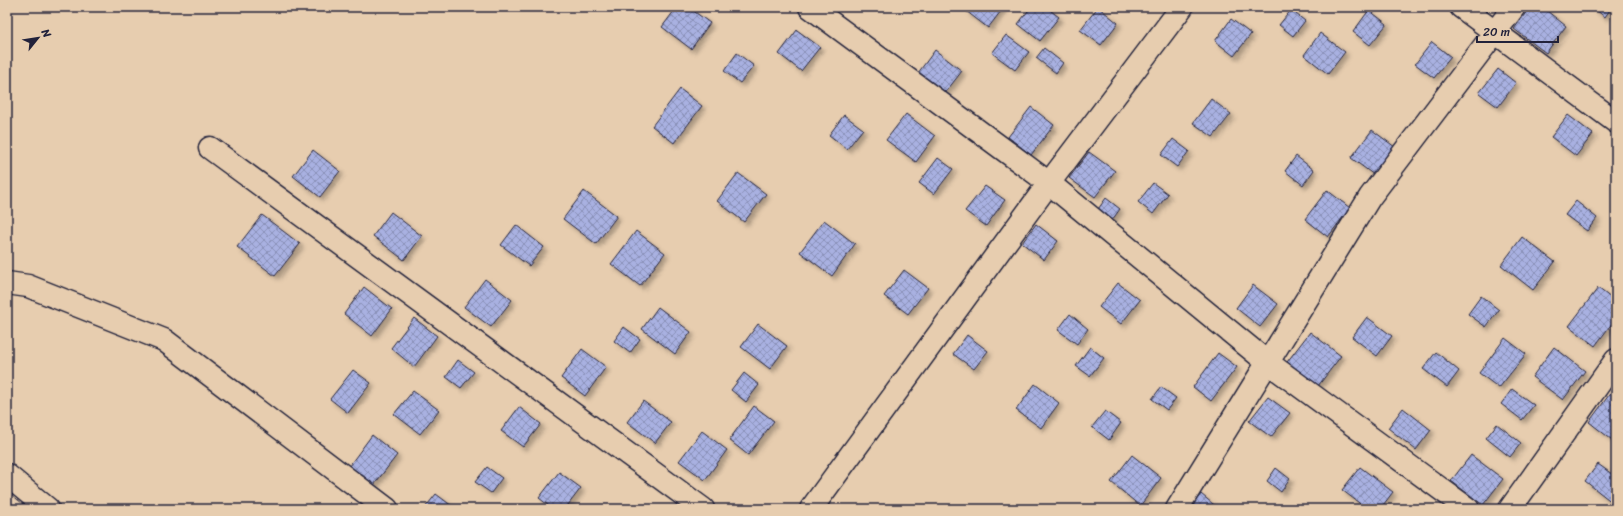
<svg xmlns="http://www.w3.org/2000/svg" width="1623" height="516" viewBox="0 0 1623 516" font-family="Sriracha,sans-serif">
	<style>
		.building { fill: url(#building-cross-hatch); stroke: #22223b; filter: url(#shadow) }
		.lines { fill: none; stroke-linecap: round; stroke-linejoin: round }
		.minor-casing { stroke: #22223b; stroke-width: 25 }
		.minor { stroke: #e7cdaf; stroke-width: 22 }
	</style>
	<defs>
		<pattern id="building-cross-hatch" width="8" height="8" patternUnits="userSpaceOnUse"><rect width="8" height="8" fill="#a9b1e1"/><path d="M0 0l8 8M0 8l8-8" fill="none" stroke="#8990b8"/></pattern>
		<filter id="shadow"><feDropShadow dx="3.5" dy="3.5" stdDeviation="2" flood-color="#0004"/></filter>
	</defs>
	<rect width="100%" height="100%" fill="#e7cdaf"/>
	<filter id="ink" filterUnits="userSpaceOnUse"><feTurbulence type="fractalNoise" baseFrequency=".025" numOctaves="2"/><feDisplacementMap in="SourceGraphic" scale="8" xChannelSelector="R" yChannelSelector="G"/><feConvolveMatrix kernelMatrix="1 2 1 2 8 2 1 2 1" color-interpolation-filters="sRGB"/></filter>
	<g filter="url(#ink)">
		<path class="building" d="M677,7H688L710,23L691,49L662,27Z
			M969,7H1004L988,28L966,11Z
			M1031,7H1046L1059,17L1040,41L1018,24Z
			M1098,7L1118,23L1101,45L1080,30Z
			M1530,7H1542L1566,26L1546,53L1514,29Z
			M1592,7H1612L1605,17Z
			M1291,10L1305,21L1293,36L1279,25Z
			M1369,10L1387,24L1370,45L1353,32Z
			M1231,19L1251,34L1234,56L1215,41Z
			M797,30L820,47L801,71L779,54Z
			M1320,33L1345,52L1328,74L1304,55Z
			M1006,35L1029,52L1015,70L992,53Z
			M1432,42L1451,57L1434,78L1415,64Z
			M1044,48L1063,63L1056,73L1036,58Z
			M935,50L962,71L945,93L918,73Z
			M737,53L754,66L740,83L724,71Z
			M1498,69L1516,83L1498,107L1479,93Z
			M680,89L702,106L674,143L652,126Z
			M1211,99L1231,114L1213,137L1193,123Z
			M1031,107L1054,125L1031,155L1008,137Z
			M906,114L935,136L916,162L886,140Z
			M844,115L863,129L847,149L829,135Z
			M1568,115L1593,134L1576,156L1551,137Z
			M1372,130L1399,150L1378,178L1351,158Z
			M1173,139L1189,151L1177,167L1161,155Z
			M313,150L340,171L320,197L293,176Z
			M1089,152L1115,171L1095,197L1069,178Z
			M1296,156L1314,170L1303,185L1285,171Z
			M938,158L953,169L934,194L919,183Z
			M738,173L766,194L744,222L717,201Z
			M1153,183L1168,194L1153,214L1138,202Z
			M985,186L1005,200L986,226L965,211Z
			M1327,190L1350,208L1328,237L1305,219Z
			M584,191L617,216L596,244L563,219Z
			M1106,198L1120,209L1110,223L1096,212Z
			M1576,201L1597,218L1587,231L1565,215Z
			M391,212L422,236L404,260L373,236Z
			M262,215L300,244L275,276L237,247Z
			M824,220L855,244L832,276L800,252Z
			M1036,224L1058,241L1044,260L1022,243Z
			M516,225L544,247L529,266L501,245Z
			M636,231L665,253L640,286L611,264Z
			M1522,237L1555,262L1533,290L1501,265Z
			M904,270L928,288L908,314L884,296Z
			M485,279L512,300L491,327L464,307Z
			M1118,283L1140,300L1121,324L1099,307Z
			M1253,285L1278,304L1260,327L1236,308Z
			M364,287L392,309L372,336L344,314Z
			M1598,288L1616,302V318L1595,346L1569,326Z
			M1481,296L1499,310L1486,327L1468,314Z
			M658,307L691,332L675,354L642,329Z
			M1070,314L1088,329L1077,344L1058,330Z
			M1367,317L1392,336L1377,356L1352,337Z
			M414,318L437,336L414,367L391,348Z
			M758,324L787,346L770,369L741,347Z
			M624,327L640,339L630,353L614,341Z
			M1310,332L1341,356L1318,386L1287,362Z
			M967,335L988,351L974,369L953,354Z
			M1505,338L1526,354L1499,388L1479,373Z
			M1090,347L1104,358L1090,376L1076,366Z
			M1554,347L1585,371L1563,400L1532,377Z
			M582,349L606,367L585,396L561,378Z
			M1436,352L1459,371L1447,387L1423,369Z
			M1218,353L1237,367L1211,401L1193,387Z
			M458,360L474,372L461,388L446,377Z
			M353,370L371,383L348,413L330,399Z
			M744,373L759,385L746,402L731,390Z
			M1035,384L1059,403L1041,428L1016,410Z
			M1161,387L1176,398L1167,410L1152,399Z
			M1512,389L1534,405L1522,420L1501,404Z
			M413,391L439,410L420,434L394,414Z
			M1612,391L1616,394V443L1589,422Z
			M1268,397L1290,413L1271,437L1249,421Z
			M643,401L671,422L655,443L627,422Z
			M754,406L774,421L748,455L729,440Z
			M519,407L541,424L523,447L501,431Z
			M1403,408L1431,430L1416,450L1388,428Z
			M1105,411L1121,423L1109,440L1092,427Z
			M1497,424L1521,443L1510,457L1486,438Z
			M702,431L727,450L705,480L679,461Z
			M372,435L397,455L374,485L349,466Z
			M1132,455L1161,478L1140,506L1111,482Z
			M1471,455L1503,479L1483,505L1451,481Z
			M1598,464L1616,477V500L1613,503L1585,481Z
			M487,467L502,478L491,493L475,482Z
			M1360,467L1393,492L1380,509H1367L1342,490Z
			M1276,468L1290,479L1281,492L1267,481Z
			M559,472L581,488L565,509H553L539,498Z
			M436,494L456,509H424Z
			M1201,494L1219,509H1189Z"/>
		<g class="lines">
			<g class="minor-casing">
				<path id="minor" d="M810,7L1049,183L1267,362L1468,509
					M1461,7L1616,122
					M210,148L703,509
					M7,283L28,286L164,340L387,509
					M7,475L48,509
					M811,509L1049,183L1182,7
					M1177,509L1370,197L1514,7
					M1510,509L1616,360"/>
			</g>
			<use href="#minor" class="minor"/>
		</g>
	</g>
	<rect width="1623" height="516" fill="none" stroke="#e7cdaf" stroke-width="24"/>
	<rect x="12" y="12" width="1599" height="492" fill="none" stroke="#22223b" stroke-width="1.5" filter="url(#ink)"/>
	<g transform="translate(38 38) rotate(60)" stroke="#e7cdaf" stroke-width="3" paint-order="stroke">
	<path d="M0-3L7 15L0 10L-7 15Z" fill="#22223b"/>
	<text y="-6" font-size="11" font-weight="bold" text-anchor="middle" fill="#22223b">N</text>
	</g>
	<path d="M1477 36v6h81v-6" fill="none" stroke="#22223b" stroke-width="2"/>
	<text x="1483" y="36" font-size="12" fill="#22223b" stroke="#e7cdaf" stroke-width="3" paint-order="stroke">20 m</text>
</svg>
